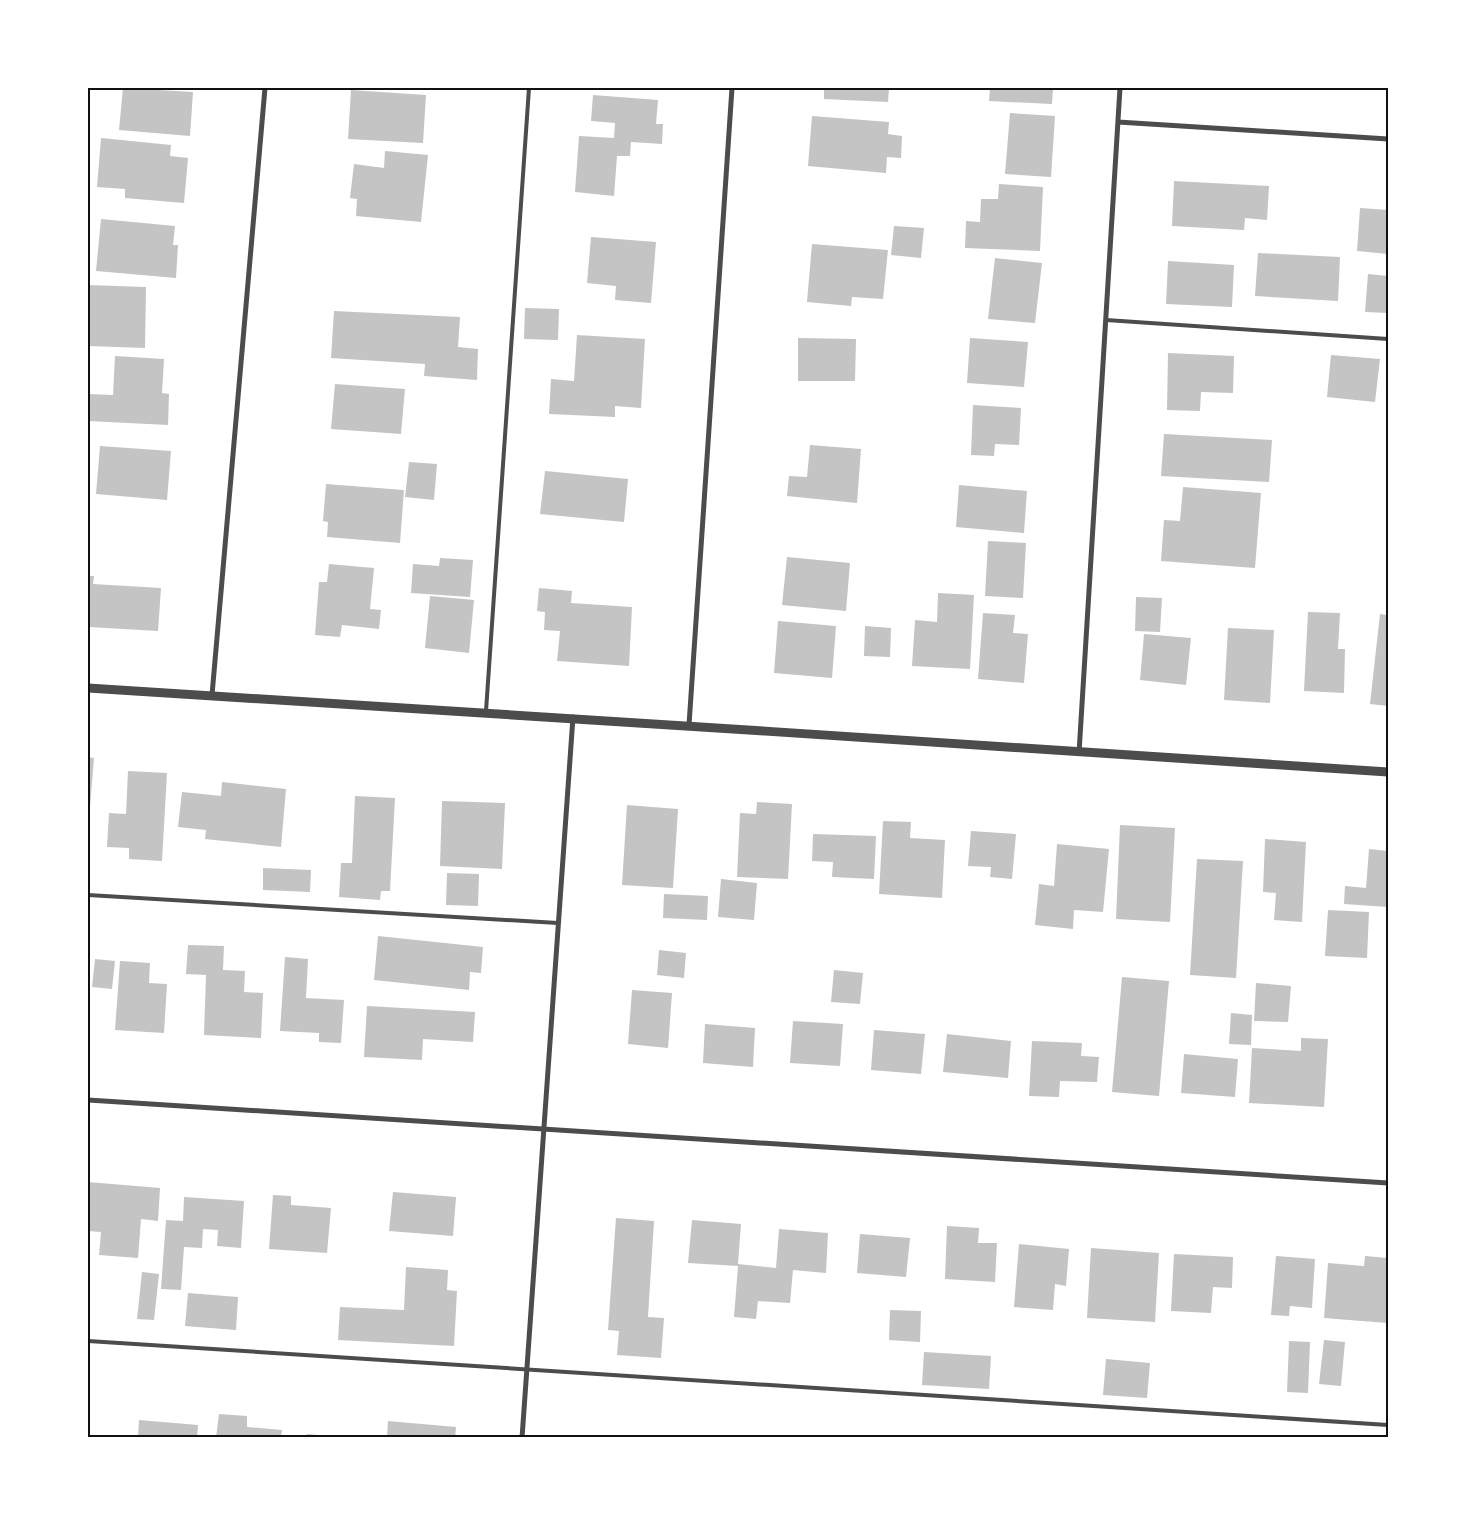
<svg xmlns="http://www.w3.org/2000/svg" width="1476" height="1525" viewBox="0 0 1476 1525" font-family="Lato,sans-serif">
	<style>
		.building { fill: #c4c4c4 }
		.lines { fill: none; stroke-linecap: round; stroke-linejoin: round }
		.service { stroke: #4c4c4c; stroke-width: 4 }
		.minor { stroke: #4c4c4c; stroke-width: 5 }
		.tertiary { stroke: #4c4c4c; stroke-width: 9 }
		.neatline { fill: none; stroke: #111; stroke-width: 2 }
	</style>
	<rect width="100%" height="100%" fill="#fff"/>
	<path class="building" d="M123,88L193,92L190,136L119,130Z
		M824,88H889L888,102L824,99Z
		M990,88H1053L1052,104L989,101Z
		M351,90L426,95L423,143L348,139Z
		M593,95L658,100L656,124H663L662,144L631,142L630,156H617L614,196L575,192L579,136L614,138L615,123L591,121Z
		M1010,113L1055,116L1051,177L1005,174Z
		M812,116L889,122L888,134L902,136L901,158L887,157L886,173L808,166Z
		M101,138L171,145L170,156L188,158L184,203L125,198V189L97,187Z
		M385,151L428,155L421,222L356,216L357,199L350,198L354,164L384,168Z
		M1174,181L1269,186L1267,220L1245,218L1244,230L1172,226Z
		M999,184L1043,187L1040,251L965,248L966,221L980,222L981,199H998Z
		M1360,208L1388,210V254L1357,251Z
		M101,219L175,226L173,245H178L176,278L96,271Z
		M894,226L924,228L921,258L891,255Z
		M591,237L656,242L651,303L615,300L616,286L587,283Z
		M812,244L888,250L883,299L852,297L851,306L807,302Z
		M1258,253L1340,257L1338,301L1255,296Z
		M995,258L1042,263L1035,323L988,319Z
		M1168,261L1234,265L1232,307L1166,304Z
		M1368,274L1388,276V313L1365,312Z
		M88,285L146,287L145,348L88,346Z
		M525,308L559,309L558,340L524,339Z
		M334,311L460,317L458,347L478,349L477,380L424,376L425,364L331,358Z
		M577,335L645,339L641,408L615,406V417L549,414L551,379L574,381Z
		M798,338L856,339L855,381H798Z
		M970,338L1028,342L1024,387L967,383Z
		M1168,353L1234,356L1233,393L1201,392L1200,411L1167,410Z
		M1331,355L1380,359L1375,402L1327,397Z
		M115,356L164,359L162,393L169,394L168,425L88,421V394L113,395Z
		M335,384L405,389L401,434L331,429Z
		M973,405L1021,408L1019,445L995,444L994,456L971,455Z
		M1164,434L1272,440L1269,482L1161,476Z
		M810,445L861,449L857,503L787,496L789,476L807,477Z
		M100,446L171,451L167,500L96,494Z
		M409,462L437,464L434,500L405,497Z
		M545,471L628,479L624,522L540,514Z
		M326,484L404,490L400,543L327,537L328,522L323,521Z
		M959,485L1027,491L1024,533L956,527Z
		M1183,487L1261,493L1255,568L1161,561L1164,520L1180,521Z
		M988,541L1026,543L1023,598L985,596Z
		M787,557L850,563L846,611L782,605Z
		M440,558L473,560L470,597L411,593L413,564L439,566Z
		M329,564L374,568L370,609L381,610L379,629L342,625L340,637L315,635L319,582H327Z
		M88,576H94L93,584L161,588L158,631L88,627L90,606H88Z
		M539,588L572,591L571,603L632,607L629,666L557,661L560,631L544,630L545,612L537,611Z
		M938,593L974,595L970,669L912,666L915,620L937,622Z
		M430,596L474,600L469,653L425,648Z
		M1136,597L1162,598L1160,632L1135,631Z
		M1308,612L1340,613L1338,649H1345L1344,693L1304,691Z
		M983,613L1015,615L1013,633L1028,634L1024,683L978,679Z
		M1380,614L1388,615V706L1370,704Z
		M778,621L836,626L832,678L774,673Z
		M865,626L891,628L890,657L864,656Z
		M1228,628L1274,630L1270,703L1224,700Z
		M1144,634L1191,638L1186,685L1140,680Z
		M88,757L94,758L89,820H88Z
		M128,771L167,773L162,861L129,859V848L107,847L109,813L126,814Z
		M222,782L286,789L281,847L205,839L206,830L178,827L182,792L221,796Z
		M355,796L395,798L390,891H381L380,900L339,897L341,863H352Z
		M442,801L505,803L502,869L440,866Z
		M757,802L792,804L788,879L737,877L740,813L756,814Z
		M627,805L678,809L673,888L622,885Z
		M883,821L911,822L910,838L945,840L942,898L879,894Z
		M1120,825L1175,828L1170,922L1116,919Z
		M971,831L1016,834L1012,879L990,877L991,867L968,866Z
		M813,834L876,836L874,879L832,877L833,862L812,861Z
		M1265,839L1306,842L1302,922L1274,920L1276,893L1263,892Z
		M1057,844L1109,849L1103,912L1074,910L1073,929L1035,925L1039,884L1054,886Z
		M1369,849L1388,851V907L1344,904L1345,886L1366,888Z
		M1197,859L1243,861L1236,978L1190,975Z
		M263,868L311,870L310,892L263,890Z
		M447,873L479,874L478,906L446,905Z
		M721,879L757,883L754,920L718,917Z
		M664,894L708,896L707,920L663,918Z
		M1328,910L1369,912L1367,958L1325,956Z
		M378,936L483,947L481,973L470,972L469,990L374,980Z
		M188,945L224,946L223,970L245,971L244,992L263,993L261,1038L204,1035L206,975L186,974Z
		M659,950L686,953L684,978L657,975Z
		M285,957L308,959L306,998L344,1000L341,1043L319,1042V1033L280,1031Z
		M95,959L115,961L112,989L92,987Z
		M120,961L150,963L149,983L167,984L164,1033L115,1030Z
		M834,970L863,973L860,1004L831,1002Z
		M1122,977L1169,981L1159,1096L1112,1092Z
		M1256,983L1291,986L1288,1022L1254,1021Z
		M632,990L672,993L668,1048L628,1044Z
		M367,1006L475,1012L473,1042L423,1039L422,1060L364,1057Z
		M1231,1013L1252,1015L1251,1045L1229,1044Z
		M793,1021L843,1024L840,1066L790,1063Z
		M705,1024L755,1028L753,1067L703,1063Z
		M874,1030L925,1034L921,1074L871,1070Z
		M947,1034L1011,1041L1008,1078L943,1072Z
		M1301,1038L1328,1039L1324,1107L1249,1103L1252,1048L1301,1051Z
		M1032,1041L1082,1043L1081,1056L1099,1057L1097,1082L1060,1081L1059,1097L1029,1096Z
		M1184,1054L1238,1059L1235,1097L1181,1093Z
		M88,1182L160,1188L158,1221L141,1219L138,1258L99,1255L101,1232L88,1231Z
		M393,1192L456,1197L453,1236L389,1231Z
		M273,1195L291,1196V1205L331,1208L327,1253L269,1249Z
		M184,1197L244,1201L241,1248L217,1246L218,1230L203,1229L202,1248L184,1247L181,1290L161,1289L166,1220L183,1221Z
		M616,1218L654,1221L648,1317L664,1318L661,1358L617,1355L619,1331L608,1330Z
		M692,1220L741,1224L738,1264L776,1268L779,1229L828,1233L826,1273L793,1270L790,1303L758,1301L756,1319L734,1317L738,1266L688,1263Z
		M947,1226L979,1228L978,1243H997L995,1282L945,1279Z
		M860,1234L910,1238L906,1277L857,1273Z
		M1019,1244L1069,1249L1066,1286L1055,1284L1053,1310L1014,1307Z
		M1091,1248L1159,1253L1155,1322L1087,1318Z
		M1174,1254L1233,1257L1232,1288L1213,1287L1211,1313L1171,1311Z
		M1276,1256L1315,1259L1312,1308L1290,1306L1289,1316L1271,1315Z
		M1365,1256L1388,1258L1387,1323L1324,1318L1328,1263L1364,1266Z
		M406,1267L448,1270L447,1290L457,1291L454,1346L338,1340L340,1307L404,1310Z
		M142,1272L159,1274L154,1320L137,1319Z
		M188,1293L238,1297L236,1330L185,1326Z
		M890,1310L921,1311L920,1342L889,1340Z
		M1324,1340L1345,1342L1341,1386L1319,1384Z
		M1289,1341L1310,1342L1308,1393L1287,1392Z
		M924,1352L991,1356L989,1389L922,1385Z
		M1106,1359L1150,1363L1147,1398L1103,1395Z
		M219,1414L247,1416V1427L282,1430L281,1438H216Z
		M139,1420L198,1425L197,1438H138Z
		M388,1421L456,1427L455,1438H387Z
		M307,1434L329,1436V1438H307Z"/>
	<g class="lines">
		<path class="service" d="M1106,320L1388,339
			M486,711L529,88
			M88,895L558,923
			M88,1341L1388,1425"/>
		<path class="minor" d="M1118,122L1388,139
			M212,695L265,88
			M689,725L732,88
			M1079,753L1120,88
			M88,1100L1388,1183
			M522,1438L573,717"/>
		<path class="tertiary" d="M88,688C521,712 955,746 1388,772"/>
	</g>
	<rect width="1476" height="1525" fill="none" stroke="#ffffff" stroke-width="178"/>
	<rect x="89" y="89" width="1298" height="1347" class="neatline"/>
</svg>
